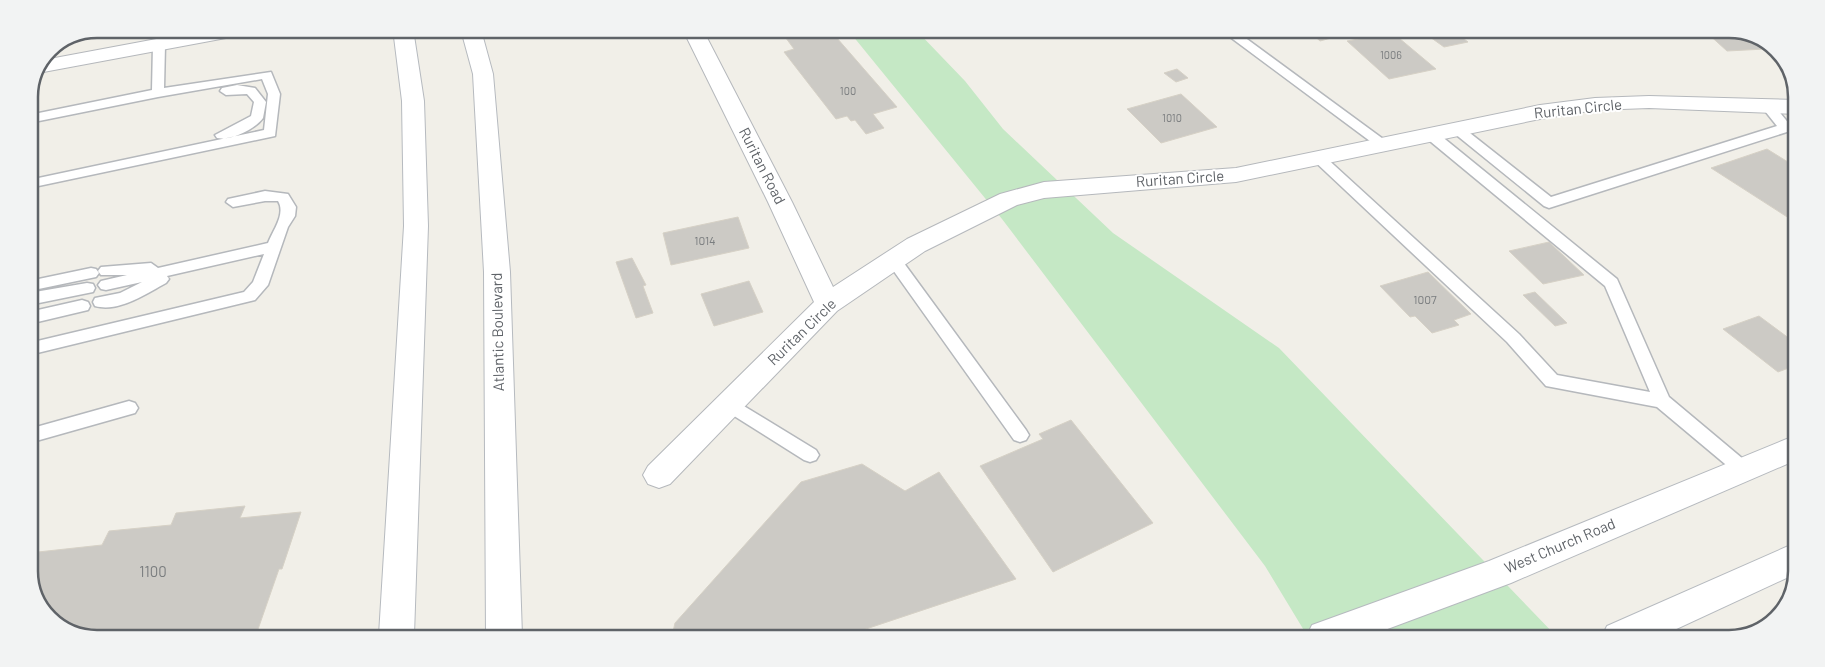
<svg xmlns="http://www.w3.org/2000/svg" width="1825" height="667" viewBox="0 0 1825 667" font-family="Barlow,sans-serif">
	<style>
		.green { fill: #c5e8c5 }
		.building { fill: #cccac5; stroke: #d6d1c6 }
		.lines { fill: none; stroke-linecap: round; stroke-linejoin: round }
		.lane-casing { stroke: #b5b8bc; stroke-width: 3 }
		.street-casing { stroke: #b5b8bc; stroke-width: 2 }
		.secondary-casing { stroke: #b6babf; stroke-width: 2 }
		.lane { fill: #fff; fill-rule: evenodd }
		.street { fill: #fff; fill-rule: evenodd }
		.secondary { fill: #fff; fill-rule: evenodd }
		.labels { text-anchor: middle; stroke-width: 4; stroke-linejoin: round; paint-order: stroke }
		.far-number-label { font-size: 11px; fill: #7a7d7f }
		.number-label { font-size: 12px; fill: #7a7d7f }
		.street-label { font-size: 15px; fill: #5f6368; stroke: #fff }
		.near-number-label { font-size: 15px; fill: #7a7d7f }
		.rim { fill: none; stroke: #5f6368; stroke-width: 2.5 }
	</style>
	<rect width="100%" height="100%" fill="#f1efe8"/>
	<path class="green" d="M848,30H916L965,81L1003,129L1113,233L1279,348L1558,638L1308,637L1265,566L1002,219Z"/>
	<path class="building" d="M780,30H830L897,107L873,114L884,128L866,134L855,120L851,121L847,116L836,119L784,52L794,49Z
		M1050,31H1076L1078,33L1058,38Z
		M1322,31L1331,38L1320,41L1310,32Z
		M1423,32H1455L1468,42L1444,47Z
		M1706,32H1745L1765,49L1727,51Z
		M1393,33L1436,69L1389,79L1347,41Z
		M1177,69L1188,78L1176,82L1164,73Z
		M1181,94L1217,127L1161,143L1127,109Z
		M1767,149L1796,167L1795,222L1711,168Z
		M738,217L749,248L671,265L663,233Z
		M1549,242L1584,275L1543,284L1509,251Z
		M632,258L646,285L643,286L653,313L636,318L616,262Z
		M1428,272L1471,314L1454,320L1459,325L1432,333L1415,316L1410,317L1380,286Z
		M749,281L763,312L714,326L701,294Z
		M1535,292L1567,323L1555,326L1523,295Z
		M1759,316L1794,342V366L1778,372L1723,329Z
		M1071,420L1153,523L1053,572L980,466L1043,439L1039,434Z
		M862,464L905,491L939,472L1016,579L845,636H672L675,623L801,482Z
		M245,506L240,518L301,512L282,569H279L256,635H75L43,612L29,575V553L102,545L109,531L171,525L176,513Z"/>
	<g class="lines">
		<g class="lane-casing">
			<path id="lane" d="M1222,31H1236L1390,144L1388,147H1378Z
				M159,41L165,45L164,88L271,72L280,94L275,136L29,188V180L264,130L268,94L262,79L158,97L29,123V115L152,90L153,45Z
				M237,85L255,88L266,102L263,118C255,129 231,141 217,138L215,135L251,116L254,102L247,94L226,95L220,91L222,88Z
				M1767,102L1772,103L1790,125L1792,128L1790,131L1549,208L1544,206L1449,129L1451,126H1461L1551,197L1777,126L1761,106Z
				M1430,130L1435,131L1617,279L1669,397L1749,464L1752,469L1749,474L1743,477L1737,474L1657,407L1546,386L1507,342L1311,158L1313,155H1323L1519,334L1557,375L1650,392L1605,286L1425,137L1423,134Z
				M265,191L288,194L296,207L295,216L288,227L268,285L255,300L29,355V343L244,292L253,282L264,254L167,276L169,279L166,283C147,293 119,313 95,306L93,302L95,298L120,293L142,282L106,290L101,289L98,285L101,281L127,275H101L98,271L101,267L151,263L158,268L268,243C273,230 286,214 278,201H265L233,207L226,202L228,199Z
				M893,254L898,255L1026,430L1029,435L1026,440L1020,442L1014,440L888,263L885,259L888,255Z
				M91,268L96,269L99,273L96,277L29,291V281Z
				M87,283L93,284L95,288L93,292L29,305V293Z
				M82,300L88,302L90,306L88,310L29,324V312Z
				M729,397L816,450L819,455L816,460L810,462L804,460L723,409L720,404L723,399Z
				M129,401L135,403L138,408L135,413L29,443V429Z"/>
		</g>
		<g class="street-casing">
			<path id="street" d="M210,29H252L249,33L242,35L38,73L44,60Z
				M683,30H703L792,202L833,287L907,239L1000,194L1044,182L1236,168L1540,105L1595,98L1649,96L1796,100V114L1649,108L1595,110L1540,119L1236,182L1044,198L1017,205L925,251L837,311L670,484L659,488L648,484L643,475L648,466L814,302L768,202Z"/>
		</g>
		<g class="secondary-casing">
			<path id="secondary" d="M393,29H413L424,101L428,226L414,635H379L404,226L402,101Z
				M461,30H481L493,74L510,272L522,636H486L484,272L473,74Z
				M1794,436V461L1511,583L1366,637H1306L1312,625L1489,561Z
				M1793,544V575L1657,638H1601L1607,626Z"/>
		</g>
		<use href="#lane" class="lane"/>
		<use href="#street" class="street"/>
		<use href="#secondary" class="secondary"/>
	</g>
	<g class="labels">
		<g class="far-number-label">
			<text x="1391" y="59">1006</text>
			<text x="848" y="95">100</text>
			<text x="1172" y="122">1010</text>
		</g>
		<g class="number-label">
			<text x="705" y="245">1014</text>
			<text x="1425" y="304">1007</text>
		</g>
		<g class="street-label">
			<text transform="translate(1578 109) rotate(-6)" y="5">Ruritan Circle</text>
			<text transform="translate(762 166) rotate(63)" y="5">Ruritan Road</text>
			<text transform="translate(1180 179) rotate(-4)" y="5">Ruritan Circle</text>
			<text transform="translate(498 332) rotate(-91)" y="5">Atlantic Boulevard</text>
			<text transform="translate(802 332) rotate(-44)" y="5">Ruritan Circle</text>
			<text transform="translate(1560 546) rotate(-23)" y="5">West Church Road</text>
		</g>
		<g class="near-number-label">
			<text x="153" y="577">1100</text>
		</g>
	</g>
	<path d="M0 0H1825V667H0ZM97 38H1729A59 59 0 0 1 1788 97V571A59 59 0 0 1 1729 630H97A59 59 0 0 1 38 571V97A59 59 0 0 1 97 38Z" fill="#f2f3f3" fill-rule="evenodd"/>
	<path class="rim" d="M97 38H1729A59 59 0 0 1 1788 97V571A59 59 0 0 1 1729 630H97A59 59 0 0 1 38 571V97A59 59 0 0 1 97 38Z"/>
</svg>
